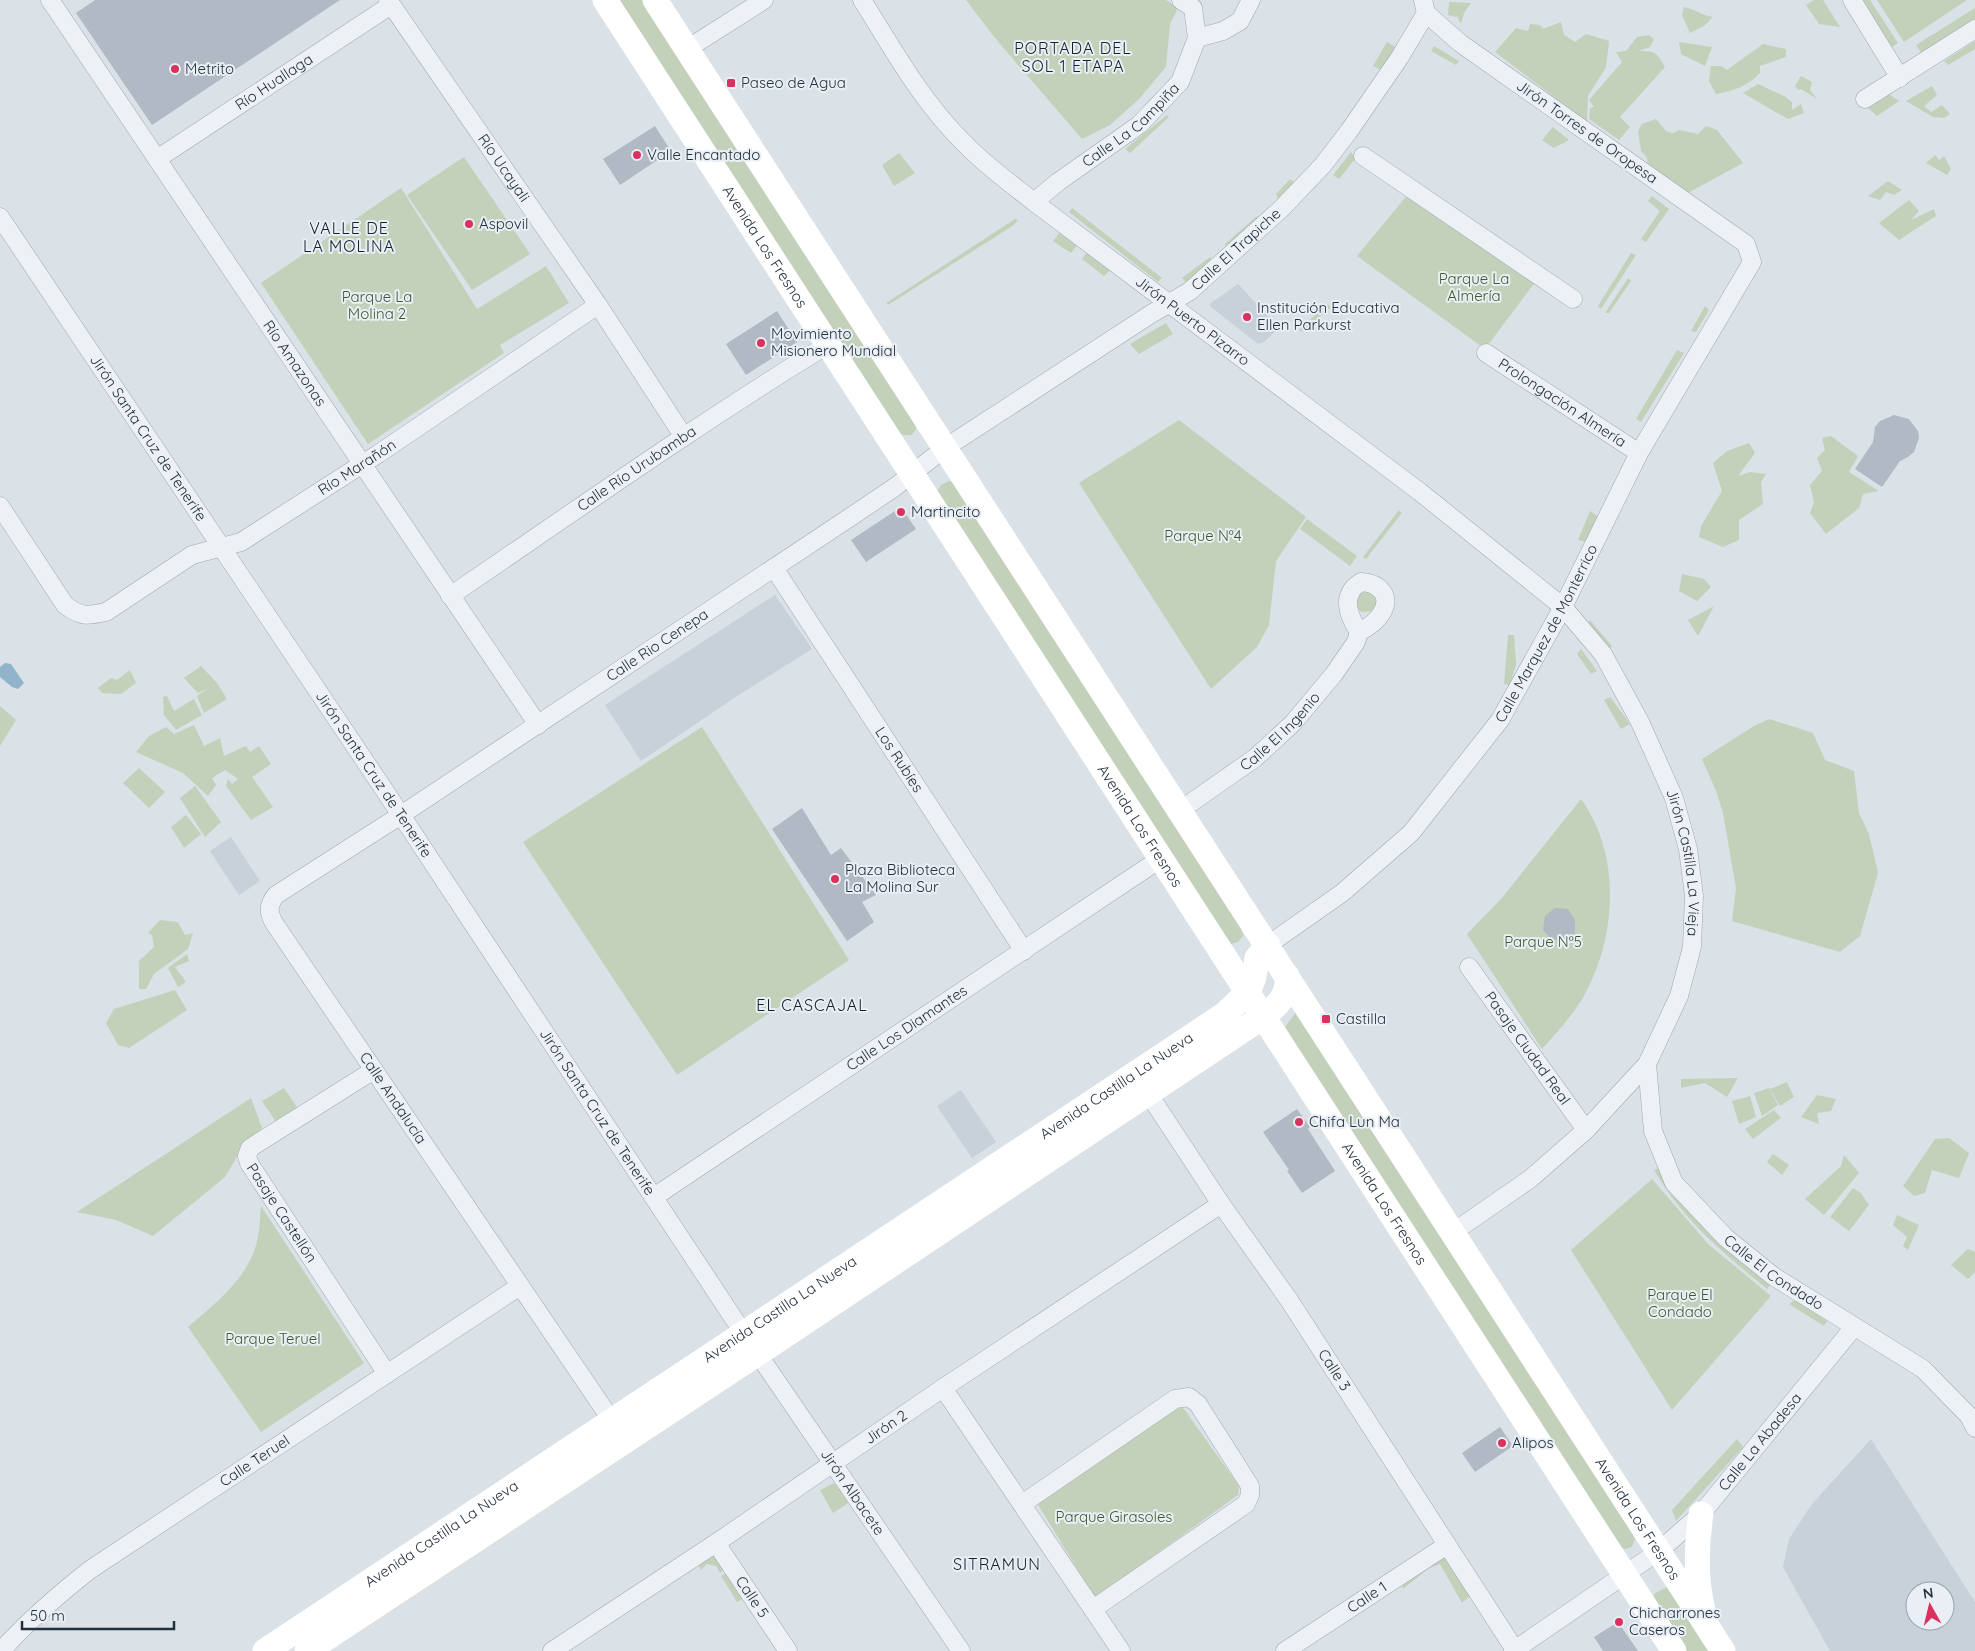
<svg xmlns="http://www.w3.org/2000/svg" width="1975" height="1651" viewBox="0 0 1975 1651" font-family="Quicksand,sans-serif">
	<style>
		.built { fill: #c8d0d9; fill-rule: evenodd }
		.green { fill: #c3d1ba }
		.water { fill: #91b4cb }
		.building { fill: #b1bac4 }
		.lines { fill: none; stroke-linecap: round; stroke-linejoin: round }
		.street-casing { stroke: #9fa8b1; stroke-width: 19 }
		.street { stroke: #edf1f5; stroke-width: 18 }
		.secondary { stroke: #fff; stroke-width: 25 }
		.poi-dot { fill: #da315e; stroke: #e9eff4; stroke-width: 2 }
		.labels { text-anchor: middle; stroke-width: 4; stroke-linejoin: round; paint-order: stroke }
		.poi-label { font-size: 15px; fill: #23303d; stroke: #e9eff4; text-anchor: start }
		.street-label { font-size: 15px; fill: #23303d; stroke: #e9eff4 }
		.park-label { font-size: 15px; fill: #3c5a2f; stroke: #e9eff4 }
		.neighbourhood-label { font-size: 16px; letter-spacing: 1px; fill: #16212e; stroke: #e9eff4 }
	</style>
	<rect width="100%" height="100%" fill="#dae1e7"/>
	<path class="built" d="M1238,284L1279,328L1264,342L1258,344L1210,306L1211,303Z
		M775,595L812,649L734,698L641,761L605,705Z
		M231,837L260,881L239,895L210,851Z
		M961,1090L996,1142L972,1158L937,1106Z
		M1871,1439L1975,1602V1651H1830L1783,1567L1789,1539L1812,1504ZM1915,1591H1945V1621H1915Z"/>
	<path class="green" d="M617,0H645L915,422L916,429L912,435H904L897,433Z
		M966,0H1166L1178,8L1170,24L1166,67L1139,99L1110,125L1082,139L995,38Z
		M1814,0H1823L1840,27L1819,24L1806,5Z
		M1857,0H1870L1898,43L1888,50Z
		M1877,0H1967L1904,42Z
		M1449,2L1471,3L1464,13L1461,24L1457,16L1456,17L1448,15Z
		M1684,7C1695,9 1701,15 1713,17L1704,26L1690,33L1682,15Z
		M1975,8V19L1922,54L1916,45Z
		M1561,22L1564,35L1575,42L1586,34L1609,41L1606,67L1588,96L1587,122L1495,52L1516,28L1528,31L1530,24L1540,25L1543,29Z
		M1649,35L1654,39L1650,47L1638,51C1655,51 1657,52 1665,67L1620,117L1630,127L1619,140L1589,119L1590,108L1594,107L1589,100L1622,62L1616,52L1626,51L1637,37Z
		M1975,41V49L1948,65L1944,61Z
		M1387,42L1397,48L1383,71L1373,66Z
		M1679,42L1712,47L1705,66L1681,54Z
		M1763,44L1786,49V57L1760,66V73C1748,86 1734,91 1716,94L1709,81L1711,66H1721L1727,70Z
		M1434,46L1459,61L1456,65L1431,51Z
		M1801,76L1812,82L1810,90L1817,99L1801,89L1798,90L1795,86Z
		M1758,84L1784,96L1792,102V110L1801,104L1804,113L1788,119L1743,93Z
		M1932,86L1937,95L1924,106L1931,112L1942,105L1950,114L1944,118L1933,117L1906,101Z
		M1886,92L1899,101L1877,116L1866,106Z
		M1167,115L1169,117L1130,153L1125,149Z
		M1656,119L1666,131L1673,133L1679,130L1698,134L1706,126L1717,130L1743,163L1688,193L1648,165L1647,158L1641,151L1638,131L1642,124Z
		M1553,127L1569,140L1554,148L1542,140Z
		M1351,152L1356,158L1339,179L1333,175Z
		M899,153L915,173L894,186L882,165Z
		M1935,155L1939,160L1944,156L1951,169L1947,175L1926,163Z
		M464,157L530,254L472,290L407,195Z
		M1290,179L1298,186L1280,203L1276,194Z
		M1888,181L1902,190L1894,195L1886,192L1880,200L1868,196Z
		M401,188L477,309L546,266L569,303L500,345L504,353L368,444L261,283Z
		M1409,193L1539,277L1485,349L1357,256Z
		M1652,196L1669,209L1646,242L1641,239L1660,211L1648,201Z
		M1909,200L1919,211L1911,220L1934,209L1936,216L1899,240L1879,223Z
		M1072,208L1162,278L1158,282L1069,212Z
		M1257,216L1262,222L1231,250L1225,244Z
		M1015,219L1018,220L1014,225L888,305L886,303Z
		M1061,231L1077,245L1071,253L1053,241Z
		M1087,252L1110,270L1104,276L1082,259Z
		M1631,253L1636,255L1601,309L1598,306Z
		M1210,257L1214,262L1187,284L1182,278Z
		M1628,278L1631,281L1609,313H1605Z
		M1327,304L1331,307L1302,332L1299,330Z
		M1705,306L1709,310L1696,332L1691,331Z
		M1166,323L1173,334L1139,354L1130,344Z
		M1677,350L1684,353L1641,422L1636,419Z
		M1179,420L1306,517L1276,561L1269,625L1257,647L1211,689L1079,483Z
		M1831,436L1858,456L1849,472L1879,491L1863,494L1859,508L1826,534L1810,513L1814,502L1810,485L1822,471L1817,458L1825,450L1822,438Z
		M1749,443L1755,453L1738,476L1750,472L1766,474L1761,482L1763,504L1739,520V540L1723,547L1699,537L1701,526L1722,491L1713,463L1727,451Z
		M949,481L955,483L1241,927L1243,936L1238,942L1231,944L1227,942L937,492L941,485Z
		M1399,510L1402,513L1366,559L1363,557Z
		M1590,511L1599,517L1586,542L1578,540Z
		M1307,519L1357,556L1350,566L1300,529Z
		M1682,574L1704,579L1711,587L1697,601L1679,591Z
		M1370,590L1378,601L1373,611L1361,612L1356,606L1359,592Z
		M1714,606L1698,636L1688,620Z
		M1590,620L1612,646L1606,651L1587,628Z
		M1508,635H1514L1516,664L1510,685L1504,684Z
		M1581,649L1597,671L1591,674L1577,654Z
		M201,666L217,683L227,699L204,713L197,696L208,688L198,693L184,678Z
		M130,670L136,683L121,694L102,693L98,688L111,678L117,680Z
		M167,696L174,711L194,699L202,715L176,730L164,715L163,697Z
		M1610,697L1630,724L1621,729L1604,700Z
		M0,706L16,720L0,746Z
		M1769,719L1813,733L1825,760L1854,771L1859,813L1869,834L1878,873L1860,936L1840,952L1732,921L1736,888L1723,813L1716,791L1702,759L1754,726Z
		M194,725L204,746L220,738L224,756L246,746L250,752L259,746L271,764L252,777L273,807L251,820L226,786L228,779L232,784L238,779L225,770L212,778L216,785L208,796L183,773L136,752L149,736L166,727L174,734Z
		M702,727L849,960L677,1075L523,842Z
		M139,768L165,792L149,808L123,783Z
		M195,786L221,822L205,837L180,798Z
		M1581,799C1620,853 1617,930 1588,988C1577,1011 1559,1030 1542,1049L1467,934L1501,899Z
		M186,815L201,834L184,848L171,827Z
		M160,920L178,922L185,935L193,933L188,949L154,974L146,989H139V961L154,947L152,935L148,933Z
		M187,954L189,961L175,967L186,982L178,987L168,968Z
		M175,990L187,1010L129,1048L118,1045L106,1023L114,1009Z
		M1296,1012L1633,1532L1635,1539L1632,1547L1625,1549L1618,1546L1284,1029Z
		M1738,1078L1727,1097L1705,1083L1681,1088V1079Z
		M1787,1082L1794,1097L1780,1106L1770,1089Z
		M284,1088L299,1110L276,1122L262,1101Z
		M1769,1088L1778,1105L1762,1116L1754,1093Z
		M1817,1095L1836,1099L1831,1111L1817,1113L1819,1124L1801,1117Z
		M1750,1096L1756,1117L1739,1124L1732,1101Z
		M251,1098L262,1128L241,1150L225,1177L153,1236L116,1220L77,1212Z
		M1774,1110L1781,1118L1753,1139L1745,1129Z
		M1949,1138L1969,1153L1959,1178L1932,1170L1925,1193L1914,1196L1903,1186L1935,1139Z
		M1773,1154L1789,1165L1782,1175L1767,1162Z
		M1844,1155L1859,1173L1824,1215L1805,1199L1841,1166Z
		M1659,1168L1771,1284L1767,1289C1723,1253 1683,1220 1654,1170Z
		M1652,1179L1708,1244L1771,1296L1672,1410L1571,1250Z
		M1853,1188L1861,1193L1869,1205L1849,1231L1830,1217Z
		M261,1206L364,1363L261,1432L188,1327C216,1303 251,1276 258,1237C260,1227 260,1216 261,1206Z
		M1897,1215L1919,1225L1908,1250L1903,1246L1907,1237L1893,1225Z
		M1968,1249L1975,1252V1272L1968,1279L1951,1265Z
		M1795,1300L1827,1321L1824,1326L1789,1304Z
		M1176,1405L1184,1409L1239,1486L1238,1495L1095,1598L1037,1503Z
		M1737,1439L1743,1447L1676,1521L1672,1510Z
		M834,1483L850,1502L833,1513L820,1490Z
		M711,1554L719,1557L727,1567L720,1573L716,1566L707,1564L701,1570L697,1563Z
		M1441,1556L1451,1562L1470,1596L1462,1603L1440,1564L1429,1568L1403,1589L1401,1581Z
		M730,1571L744,1598L737,1602L721,1576Z
		M1667,1587L1712,1651H1685L1652,1599L1654,1594Z"/>
	<path class="water" d="M5,663L11,664L24,683L18,689L12,687L0,677V667Z"/>
	<path class="building" d="M95,0H340L152,125L76,13Z
		M655,126L671,151L620,185L603,159Z
		M777,311L797,342L746,375L726,344Z
		M1894,415L1909,419L1918,431L1919,438L1914,452L1908,457L1900,461L1882,487L1855,469L1873,442L1875,427L1880,421Z
		M901,507L916,529L866,562L851,540Z
		M802,808L831,855L841,848L876,895L862,902L874,922L847,941L772,829Z
		M1555,908L1568,909L1575,920V935L1565,941L1552,940L1543,930L1545,916Z
		M1297,1109L1310,1127L1308,1129L1335,1171L1302,1193L1287,1171L1289,1170L1263,1132Z
		M1500,1427L1513,1446L1475,1472L1462,1453Z
		M1618,1622L1638,1651H1603L1594,1637Z"/>
	<g class="lines">
		<g class="street-casing">
			<g id="street">
				<path id="s1" d="M50,0L538,725"/>
				<path id="s2" d="M388,0L598,305L684,437"/>
				<path id="s3" d="M862,0C893,49 922,102 964,143C985,165 1010,183 1034,202L1420,492L1563,607L1603,654L1640,722L1674,798L1688,849L1694,896L1692,947L1679,996L1647,1064L1586,1130L1530,1179L1452,1233"/>
				<path d="M1181,0L1193,8L1197,38"/>
				<path d="M1852,0L1900,78"/>
				<path d="M1197,38L1223,31L1240,21L1251,0"/>
				<path d="M687,49L764,0"/>
				<path d="M1865,99L1975,29"/>
				<path d="M1363,156L1573,299"/>
				<path id="s4" d="M157,159L391,5"/>
				<path id="s5" d="M1034,202L1058,182L1139,125L1180,82L1197,38"/>
				<path id="s6" d="M0,217L401,815L732,1316L961,1651"/>
				<path id="s7" d="M1486,353L1639,453"/>
				<path id="s8" d="M0,506L65,605C81,617 87,616 106,612L192,555L241,542L378,454L598,305"/>
				<path id="s9" d="M774,568L1024,951"/>
				<path id="s10" d="M450,596C575,511 698,424 827,345"/>
				<path id="s11" d="M1179,811L1255,758L1293,723L1334,674L1356,642L1359,632C1351,620 1343,603 1352,590C1353,587 1358,584 1361,582C1379,583 1393,596 1381,614C1376,622 1367,628 1359,632"/>
				<path id="s12" d="M1268,945L1342,893L1411,833L1500,720L1563,607L1639,453L1752,262L1746,244L1460,43L1426,13L1423,0"/>
				<path id="s13" d="M1469,967L1586,1130"/>
				<path id="s14" d="M1647,1064L1653,1131L1674,1183L1726,1238L1773,1276L1923,1369L1969,1416L1975,1428"/>
				<path id="s15" d="M374,1070L250,1148L247,1156L249,1163L387,1374"/>
				<path id="s16" d="M1148,1093L1221,1204L1289,1300L1515,1650"/>
				<path id="s17" d="M654,1197L1160,859"/>
				<path d="M943,1388L1121,1651"/>
				<path id="s18" d="M612,1421L274,923C268,912 268,905 276,895L401,815L849,518L895,487L945,448L1151,314L1190,291L1282,208L1323,165L1349,131L1400,57L1426,13"/>
				<path d="M1022,1504L1175,1399L1189,1397L1198,1404L1250,1486V1495L1246,1504L1093,1609"/>
				<path id="s19" d="M716,1543L788,1651"/>
				<path id="s20" d="M1,1651C29,1620 59,1594 91,1569L520,1286"/>
				<path id="s21" d="M552,1651L716,1543L943,1388L1221,1204"/>
				<path id="s22" d="M1285,1651L1447,1545"/>
				<path id="s23" d="M1513,1651L1659,1551L1701,1514L1854,1327"/>
			</g>
		</g>
		<use href="#street" class="street"/>
		<g class="secondary">
			<path id="s24" d="M605,0L1674,1651"/>
			<path id="s25" d="M655,0L1723,1651"/>
			<path d="M1701,1514C1696,1547 1695,1578 1703,1610"/>
			<path id="s26" d="M265,1651L1225,1014L1248,992L1254,977L1257,958L1268,945"/>
			<path d="M307,1651L778,1340L1264,1016C1278,1005 1289,995 1287,976"/>
		</g>
	</g>
	<g class="poi-dot">
		<circle cx="175" cy="69" r="5"/>
		<rect x="726" y="78" width="10" height="10" rx="2.5"/>
		<circle cx="637" cy="155" r="5"/>
		<circle cx="469" cy="224" r="5"/>
		<circle cx="1247" cy="317" r="5"/>
		<circle cx="761" cy="343" r="5"/>
		<circle cx="901" cy="512" r="5"/>
		<circle cx="835" cy="879" r="5"/>
		<rect x="1321" y="1014" width="10" height="10" rx="2.5"/>
		<circle cx="1299" cy="1122" r="5"/>
		<circle cx="1502" cy="1443" r="5"/>
		<circle cx="1619" cy="1622" r="5"/>
	</g>
	<g class="labels">
		<g class="poi-label">
			<text x="185" y="74">Metrito</text>
			<text x="741" y="88">Paseo de Agua</text>
			<text x="647" y="160">Valle Encantado</text>
			<text x="479" y="229">Aspovil</text>
			<text x="1257" y="313">Institución Educativa<tspan x="1257" dy="17">Ellen Parkurst</tspan></text>
			<text x="771" y="339">Movimiento<tspan x="771" dy="17">Misionero Mundial</tspan></text>
			<text x="911" y="517">Martincito</text>
			<text x="845" y="875">Plaza Biblioteca<tspan x="845" dy="17">La Molina Sur</tspan></text>
			<text x="1336" y="1024">Castilla</text>
			<text x="1309" y="1127">Chifa Lun Ma</text>
			<text x="1512" y="1448">Alipos</text>
			<text x="1629" y="1618">Chicharrones<tspan x="1629" dy="17">Caseros</tspan></text>
		</g>
		<g class="street-label">
			<text dy="5" stroke="none"><textPath href="#s4" startOffset="140">Río Huallaga</textPath></text>
			<text dy="5" stroke="none"><textPath href="#s5" startOffset="124">Calle La Campiña</textPath></text>
			<text transform="translate(1587 132) rotate(35)" y="5">Jirón Torres de Oropesa</text>
			<text dy="5" stroke="none"><textPath href="#s2" startOffset="204">Río Ucayali</textPath></text>
			<text dy="5" stroke="none"><textPath href="#s24" startOffset="294">Avenida Los Fresnos</textPath></text>
			<text dy="5" stroke="none"><textPath href="#s18" startOffset="1790">Calle El Trapiche</textPath></text>
			<text dy="5" stroke="none"><textPath href="#s3" startOffset="466">Jirón Puerto Pizarro</textPath></text>
			<text dy="5" stroke="none"><textPath href="#s1" startOffset="438">Río Amazonas</textPath></text>
			<text dy="5" stroke="none"><textPath href="#s7" startOffset="91">Prolongación Almería</textPath></text>
			<text dy="5" stroke="none"><textPath href="#s6" startOffset="266">Jirón Santa Cruz de Tenerife</textPath></text>
			<text dy="5" stroke="none"><textPath href="#s8" startOffset="454">Río Marañón</textPath></text>
			<text dy="5" stroke="none"><textPath href="#s10" startOffset="226">Calle Río Urubamba</textPath></text>
			<text dy="5" stroke="none"><textPath href="#s12" startOffset="424">Calle Marquez de Monterrico</textPath></text>
			<text dy="5" stroke="none"><textPath href="#s18" startOffset="1088">Calle Rio Cenepa</textPath></text>
			<text dy="5" stroke="none"><textPath href="#s11" startOffset="129">Calle El Ingenio</textPath></text>
			<text dy="5" stroke="none"><textPath href="#s9" startOffset="229">Los Rubíes</textPath></text>
			<text dy="5" stroke="none"><textPath href="#s6" startOffset="671">Jirón Santa Cruz de Tenerife</textPath></text>
			<text dy="5" stroke="none"><textPath href="#s24" startOffset="984">Avenida Los Fresnos</textPath></text>
			<text dy="5" stroke="none"><textPath href="#s3" startOffset="1222">Jirón Castilla La Vieja</textPath></text>
			<text dy="5" stroke="none"><textPath href="#s17" startOffset="304">Calle Los Diamantes</textPath></text>
			<text dy="5" stroke="none"><textPath href="#s13" startOffset="100">Pasaje Ciudad Real</textPath></text>
			<text dy="5" stroke="none"><textPath href="#s26" startOffset="1022">Avenida Castilla La Nueva</textPath></text>
			<text transform="translate(393 1098) rotate(56)" y="5">Calle Andalucía</text>
			<text dy="5" stroke="none"><textPath href="#s6" startOffset="1076">Jirón Santa Cruz de Tenerife</textPath></text>
			<text dy="5" stroke="none"><textPath href="#s24" startOffset="1434">Avenida Los Fresnos</textPath></text>
			<text dy="5" stroke="none"><textPath href="#s15" startOffset="222">Pasaje Castellón</textPath></text>
			<text dy="5" stroke="none"><textPath href="#s14" startOffset="258">Calle El Condado</textPath></text>
			<text dy="5" stroke="none"><textPath href="#s26" startOffset="618">Avenida Castilla La Nueva</textPath></text>
			<text dy="5" stroke="none"><textPath href="#s16" startOffset="334">Calle 3</textPath></text>
			<text dy="5" stroke="none"><textPath href="#s21" startOffset="402">Jirón 2</textPath></text>
			<text dy="5" stroke="none"><textPath href="#s23" startOffset="326">Calle La Abadesa</textPath></text>
			<text dy="5" stroke="none"><textPath href="#s20" startOffset="318">Calle Teruel</textPath></text>
			<text dy="5" stroke="none"><textPath href="#s6" startOffset="1534">Jirón Albacete</textPath></text>
			<text dy="5" stroke="none"><textPath href="#s25" startOffset="1809">Avenida Los Fresnos</textPath></text>
			<text dy="5" stroke="none"><textPath href="#s26" startOffset="212">Avenida Castilla La Nueva</textPath></text>
			<text dy="5" stroke="none"><textPath href="#s19" startOffset="65">Calle 5</textPath></text>
			<text dy="5" stroke="none"><textPath href="#s22" startOffset="98">Calle 1</textPath></text>
		</g>
		<g class="park-label">
			<text x="1474" y="284">Parque La<tspan x="1474" dy="17">Almería</tspan></text>
			<text x="377" y="302">Parque La<tspan x="377" dy="17">Molina 2</tspan></text>
			<text x="1203" y="541">Parque N°4</text>
			<text x="1543" y="947">Parque N°5</text>
			<text x="1680" y="1300">Parque El<tspan x="1680" dy="17">Condado</tspan></text>
			<text x="273" y="1344">Parque Teruel</text>
			<text x="1114" y="1522">Parque Girasoles</text>
		</g>
		<g class="neighbourhood-label">
			<text x="1073" y="54">PORTADA DEL<tspan x="1073" dy="18">SOL 1 ETAPA</tspan></text>
			<text x="349" y="234">VALLE DE<tspan x="349" dy="18">LA MOLINA</tspan></text>
			<text x="812" y="1011">EL CASCAJAL</text>
			<text x="997" y="1570">SITRAMUN</text>
		</g>
	</g>
	<g transform="translate(1930 1606) rotate(352)"><circle r="24" fill="#e9eff4" stroke="#9aa3ab"/>
	<path d="M0-4L9 19L0 12L-9 19Z" fill="#da315e"/>
	<text y="-8" font-size="14" font-weight="bold" text-anchor="middle" fill="#23303d">N</text>
	</g>
	<path d="M22 1621v8h152v-8" fill="none" stroke="#23303d" stroke-width="2.5"/>
	<text x="30" y="1621" font-size="15" fill="#23303d" stroke="#e9eff4" stroke-width="4" paint-order="stroke">50 m</text>
</svg>
